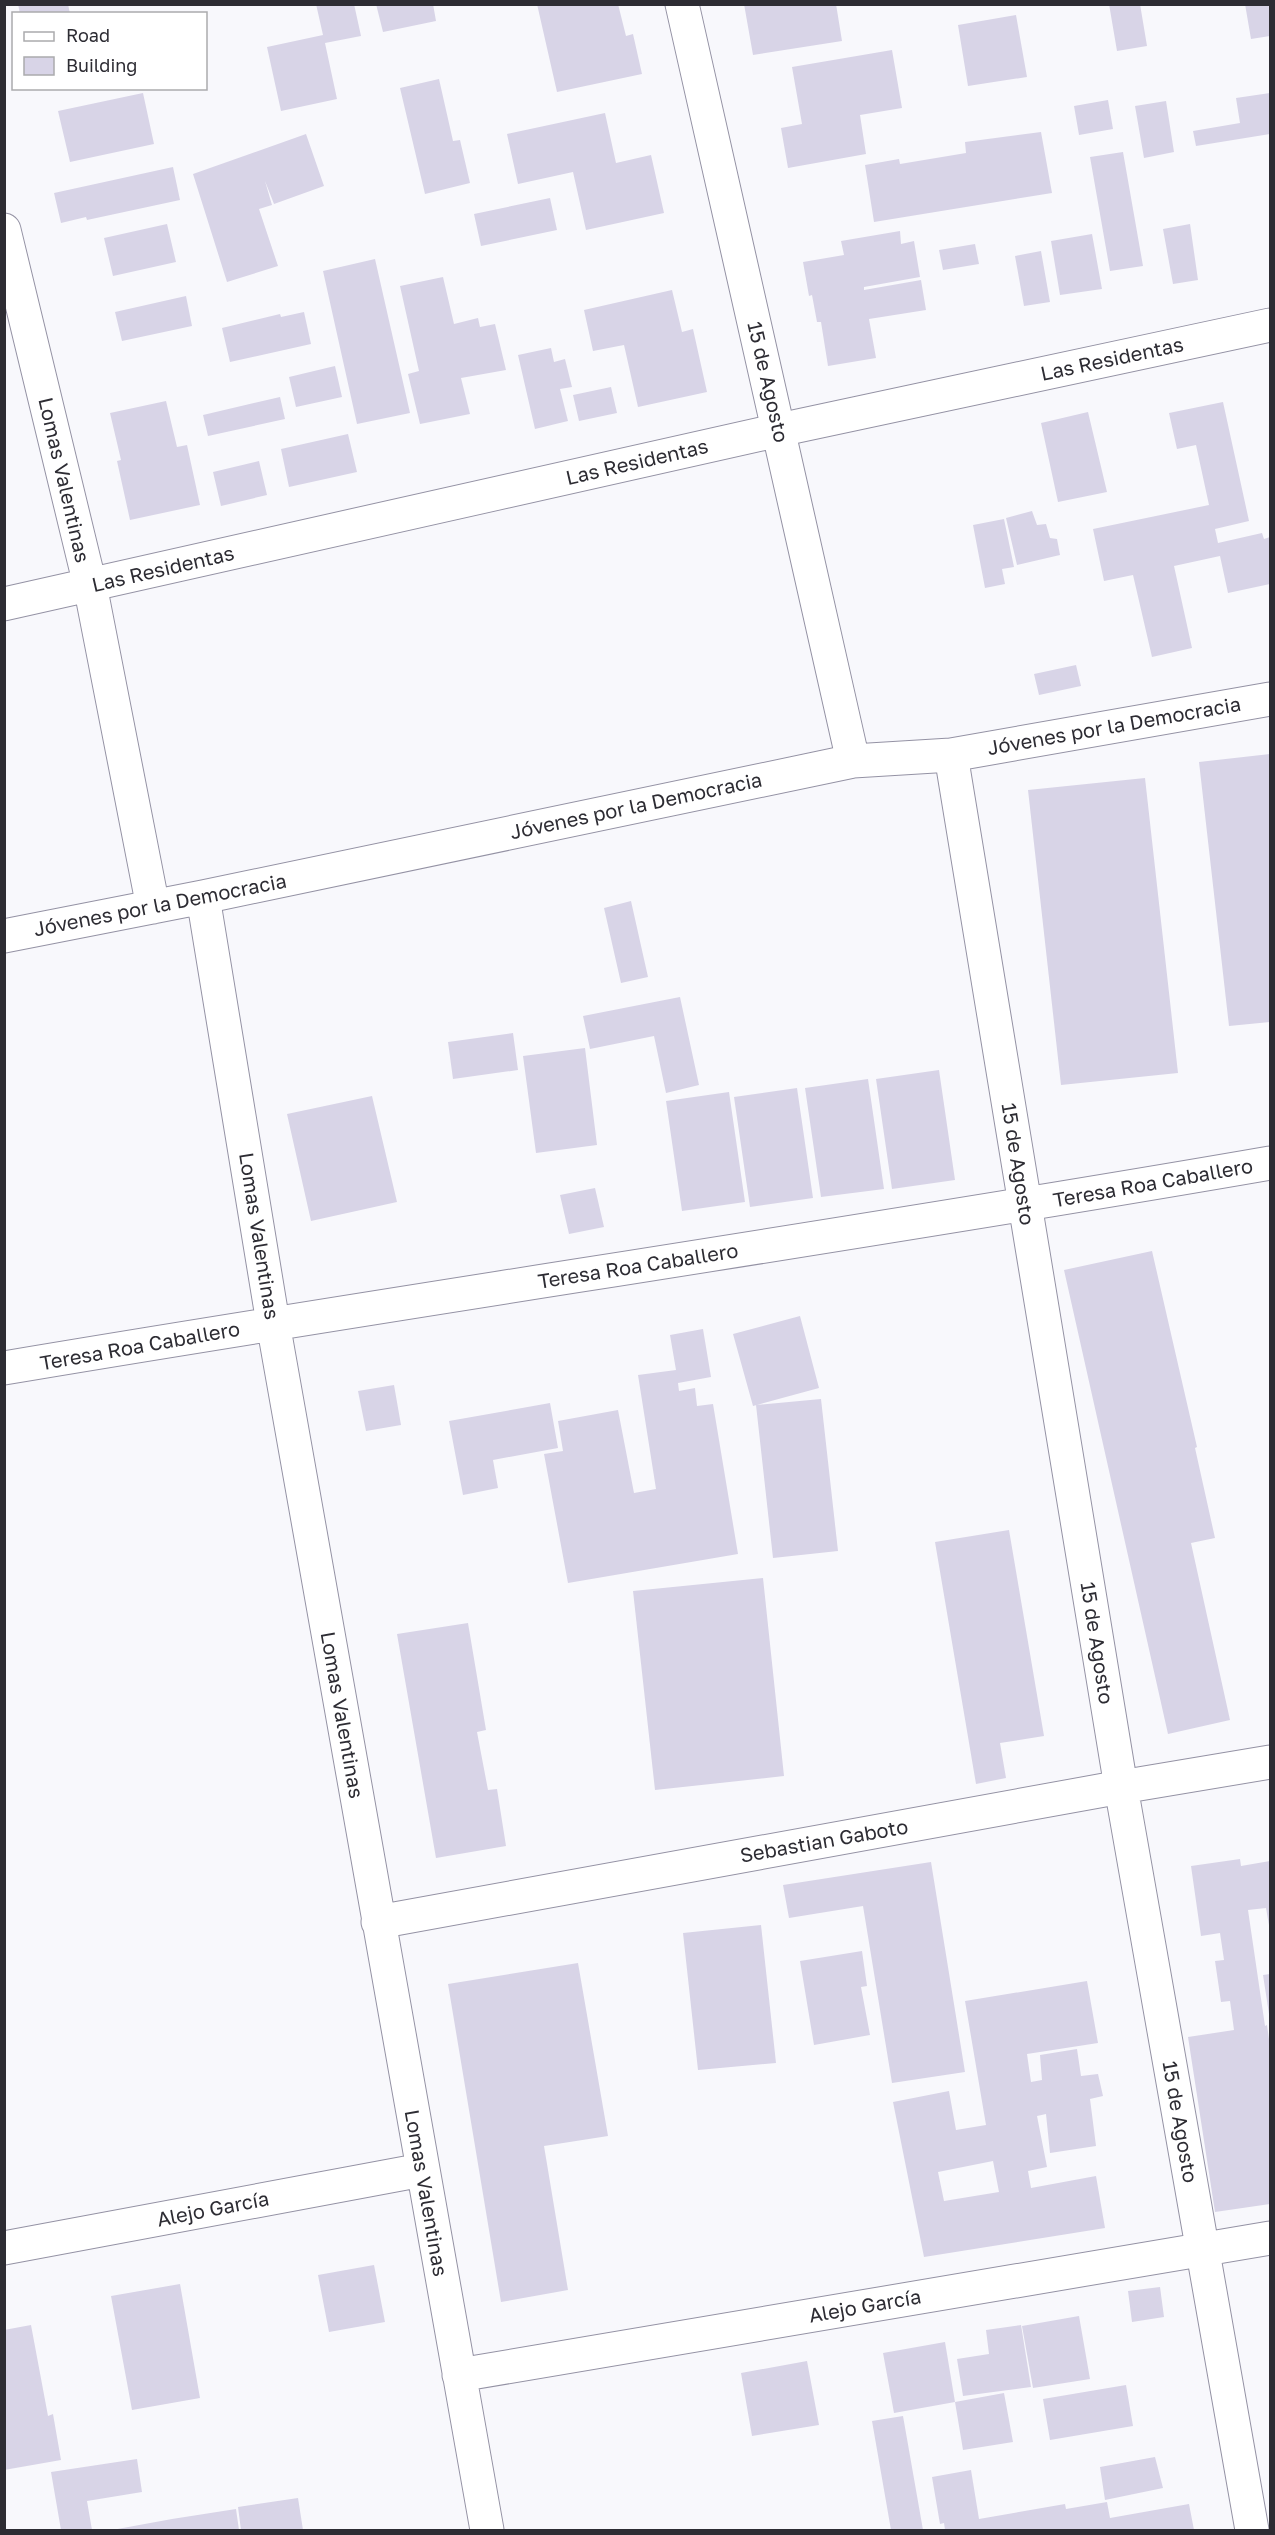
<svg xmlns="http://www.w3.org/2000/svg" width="1275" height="2535" viewBox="0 0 1275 2535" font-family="'Golos Text',sans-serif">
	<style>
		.building { fill: #d8d4e7; fill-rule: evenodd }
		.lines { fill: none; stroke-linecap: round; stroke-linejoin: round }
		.street-casing { stroke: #9492a4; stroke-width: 35 }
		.street { stroke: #fff; stroke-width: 33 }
		.labels { text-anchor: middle; stroke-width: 5; stroke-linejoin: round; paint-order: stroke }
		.street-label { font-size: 20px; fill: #2d2c33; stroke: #fff }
	</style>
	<rect width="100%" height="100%" fill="#f8f8fc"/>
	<path class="building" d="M18,4H68L70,14H20Z
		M316,4H354L361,36L325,43L337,99L281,111L267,47L323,35Z
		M376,4H433L436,21L383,32Z
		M537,4H618L626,36L633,34L642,74L557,92Z
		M744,4H836L842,41L753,55Z
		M1109,4H1140L1147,46L1117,51Z
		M1245,4H1270V36L1251,39Z
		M1016,15L1027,77L968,86L958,25Z
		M892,50L902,108L860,115L866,154L788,168L781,128L802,124L792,67Z
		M439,79L453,141L460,140L470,183L425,194L400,88Z
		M143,93L154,144L70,162L58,111Z
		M1270,93V134L1196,146L1193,131L1240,123L1236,98Z
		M1108,100L1113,129L1079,135L1074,106Z
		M1166,101L1174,152L1144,158L1135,106Z
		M605,113L616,163L651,155L664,213L586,230L573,172L518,184L507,134Z
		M1041,132L1052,193L874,222L865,165L899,159L900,164L966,153L965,142Z
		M306,134L324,186L274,204L265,181L272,205L259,209L278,266L227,282L193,174Z
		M1123,152L1143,266L1110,271L1090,157Z
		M173,167L180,200L87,220L86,217L61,223L54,193Z
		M550,198L557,230L481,246L474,214Z
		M167,224L176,262L113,276L104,238Z
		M1190,224L1198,280L1173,284L1163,229Z
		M900,231L901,244L914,241L920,277L864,287V290L921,280L926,310L869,319L876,358L828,366L821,322H817L812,295L809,296L803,262L844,255L841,241Z
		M1092,234L1102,289L1060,295L1051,241Z
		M975,244L979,264L943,270L939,250Z
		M1041,251L1050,302L1024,306L1015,256Z
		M375,259L410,413L357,424L323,271Z
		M443,277L454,324L478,318L480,327L495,324L506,370L461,378L470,414L420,424L408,374L419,371L400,286Z
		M672,290L682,332L693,329L707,392L638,407L624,345L593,351L584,310Z
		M186,296L192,326L122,341L115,312Z
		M304,312L311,344L230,362L222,328L280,314L281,317Z
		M551,348L554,362L565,359L572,387L560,389L568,421L535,429L518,355Z
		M335,366L342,397L296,407L289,377Z
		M611,387L617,413L579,421L573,395Z
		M280,397L285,419L208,436L203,415Z
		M166,401L177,447L187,445L200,505L130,520L117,461L121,460L110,413Z
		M1223,402L1249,521L1215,529L1218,543L1262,533L1264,539L1270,537V584L1228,593L1220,556L1174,566L1192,648L1152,657L1133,575L1104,581L1093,529L1209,505L1196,445L1177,449L1169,413Z
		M1088,412L1107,492L1058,502L1041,423Z
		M348,434L357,472L289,487L281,449Z
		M259,461L267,495L221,506L213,472Z
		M1032,511L1037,525L1046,524L1050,538L1057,539L1060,555L1017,565L1006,518Z
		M1004,519L1014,567L1002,569L1005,584L985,588L973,525Z
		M1076,665L1081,686L1039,695L1034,674Z
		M1270,754V1022L1229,1026L1199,762Z
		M1145,778L1178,1073L1061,1085L1028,790Z
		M631,901L648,977L621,983L604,908Z
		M680,997L699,1085L666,1093L654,1036L590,1049L583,1016Z
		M513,1033L518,1070L453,1079L448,1042Z
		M585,1048L597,1145L536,1153L523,1056Z
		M939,1070L955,1180L892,1189L876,1079Z
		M868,1079L884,1189L821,1197L805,1088Z
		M797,1088L813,1198L750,1207L734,1097Z
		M729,1092L745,1202L682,1211L666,1101Z
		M372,1096L397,1202L311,1221L287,1114Z
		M595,1188L604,1227L569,1234L560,1195Z
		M1152,1251L1197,1447L1195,1448L1215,1538L1191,1543L1230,1720L1168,1734L1064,1270Z
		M800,1316L819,1388L753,1406L733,1334Z
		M703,1329L711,1377L678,1383L679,1391L695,1388L697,1406L713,1404L738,1554L568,1583L544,1454L563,1451L558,1421L618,1410L634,1493L656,1489L638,1375L676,1370L670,1335Z
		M394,1385L401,1425L366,1431L358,1391Z
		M821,1399L838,1551L773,1558L756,1405Z
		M550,1403L558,1448L493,1460L498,1488L463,1495L449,1421Z
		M1009,1530L1044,1736L1000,1743L1006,1778L976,1784L935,1542Z
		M763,1578L784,1776L655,1790L633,1591Z
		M468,1623L486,1730L477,1732L488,1790L497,1789L506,1846L436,1858L397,1634Z
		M1240,1859L1241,1866L1270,1861V1931L1266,1908L1248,1910L1265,2026L1267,2025L1270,2046V2204L1215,2212L1188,2037L1234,2030L1230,2001L1221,2002L1215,1961L1224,1960L1220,1933L1201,1936L1191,1866Z
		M931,1862L965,2072L892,2083L863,1906L789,1918L783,1885Z
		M761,1925L776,2063L698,2070L683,1933Z
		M862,1951L867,1986L861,1987L870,2035L814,2045L800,1961Z
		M578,1963L608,2136L544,2146L568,2290L501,2302L448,1984Z
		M1270,1974V2014H1269L1263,1975Z
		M1087,1981L1098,2043L1027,2054L1031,2082L1042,2080L1040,2055L1077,2049L1081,2076L1098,2074L1103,2096L1090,2099L1096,2146L1050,2153L1046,2114L1037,2116L1047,2167L1028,2171L1031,2188L1096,2176L1105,2228L924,2257L893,2102L949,2091L956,2130L986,2125L965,2001ZM993,2161L999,2192L944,2201L938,2172Z
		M374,2265L385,2322L329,2332L318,2275Z
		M180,2284L200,2398L132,2410L111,2296Z
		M1160,2287L1164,2317L1132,2322L1128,2291Z
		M1079,2316L1090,2379L1033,2388L1022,2326Z
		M31,2325L48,2416L53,2414L61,2460L4,2470V2330Z
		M1021,2325L1031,2387L963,2396L957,2359L989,2354L986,2330Z
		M945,2342L955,2402L894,2413L883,2353Z
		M807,2361L819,2425L752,2436L741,2373Z
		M1126,2385L1133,2426L1050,2440L1043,2399Z
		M1004,2393L1013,2442L963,2450L955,2402Z
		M903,2416L923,2530H891L872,2421Z
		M1155,2457L1163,2488L1105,2500L1100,2467Z
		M137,2459L142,2492L87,2501L92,2530H61L51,2472Z
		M971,2470L979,2519L1065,2504L1066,2509L1107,2502L1110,2518L1189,2504L1194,2530H945L944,2523L940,2524L932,2477Z
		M298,2498L303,2530H241L238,2507Z
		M236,2509L239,2530H112L172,2519Z"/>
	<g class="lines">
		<g class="street-casing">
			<path id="street" d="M682,4L853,761
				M4,230L90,585L153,907
				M4,604L779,430L1270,325
				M951,755L1121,1787L1252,2530
				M203,897L273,1323L487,2530
				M4,936L203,897L853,761L951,755L1270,699
				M4,1368C426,1297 849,1236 1270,1163
				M378,1922L1121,1787L1270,1762
				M4,2248L422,2170
				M459,2375L1270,2238"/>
		</g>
		<use href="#street" class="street"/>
	</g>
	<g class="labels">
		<g class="street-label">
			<text transform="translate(1112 359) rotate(-12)" y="7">Las Residentas</text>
			<text transform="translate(768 382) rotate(77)" y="7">15 de Agosto</text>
			<text transform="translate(637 462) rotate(-13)" y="7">Las Residentas</text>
			<text transform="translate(64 480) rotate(77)" y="7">Lomas Valentinas</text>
			<text transform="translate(163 569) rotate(-13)" y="7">Las Residentas</text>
			<text transform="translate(1114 726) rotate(-10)" y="7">Jóvenes por la Democracia</text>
			<text transform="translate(636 806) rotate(-12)" y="7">Jóvenes por la Democracia</text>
			<text transform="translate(160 905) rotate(-11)" y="7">Jóvenes por la Democracia</text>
			<text transform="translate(1018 1164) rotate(81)" y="7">15 de Agosto</text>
			<text transform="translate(1153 1183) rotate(-10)" y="7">Teresa Roa Caballero</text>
			<text transform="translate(259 1236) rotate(81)" y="7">Lomas Valentinas</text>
			<text transform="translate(638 1266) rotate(-9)" y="7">Teresa Roa Caballero</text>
			<text transform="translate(140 1346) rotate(-10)" y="7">Teresa Roa Caballero</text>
			<text transform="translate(1097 1643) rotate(81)" y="7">15 de Agosto</text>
			<text transform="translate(342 1715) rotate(80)" y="7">Lomas Valentinas</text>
			<text transform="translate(824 1841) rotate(-10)" y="7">Sebastian Gaboto</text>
			<text transform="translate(1180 2122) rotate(80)" y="7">15 de Agosto</text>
			<text transform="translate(426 2193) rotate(80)" y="7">Lomas Valentinas</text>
			<text transform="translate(213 2209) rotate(-11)" y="7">Alejo García</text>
			<text transform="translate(865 2306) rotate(-10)" y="7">Alejo García</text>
		</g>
	</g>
	<rect width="1275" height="2535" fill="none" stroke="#2d2c33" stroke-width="12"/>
	<rect x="12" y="12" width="195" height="78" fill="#ffffff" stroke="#ababad" stroke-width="1.5"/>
	<rect x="24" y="32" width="30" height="9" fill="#ffffff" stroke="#ababad" stroke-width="1.5"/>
	<text x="66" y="42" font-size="18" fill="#2d2c33">Road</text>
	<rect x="24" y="57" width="30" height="18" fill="#d8d4e7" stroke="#ababad" stroke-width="1.5"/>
	<text x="66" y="72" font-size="18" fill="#2d2c33">Building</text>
</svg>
